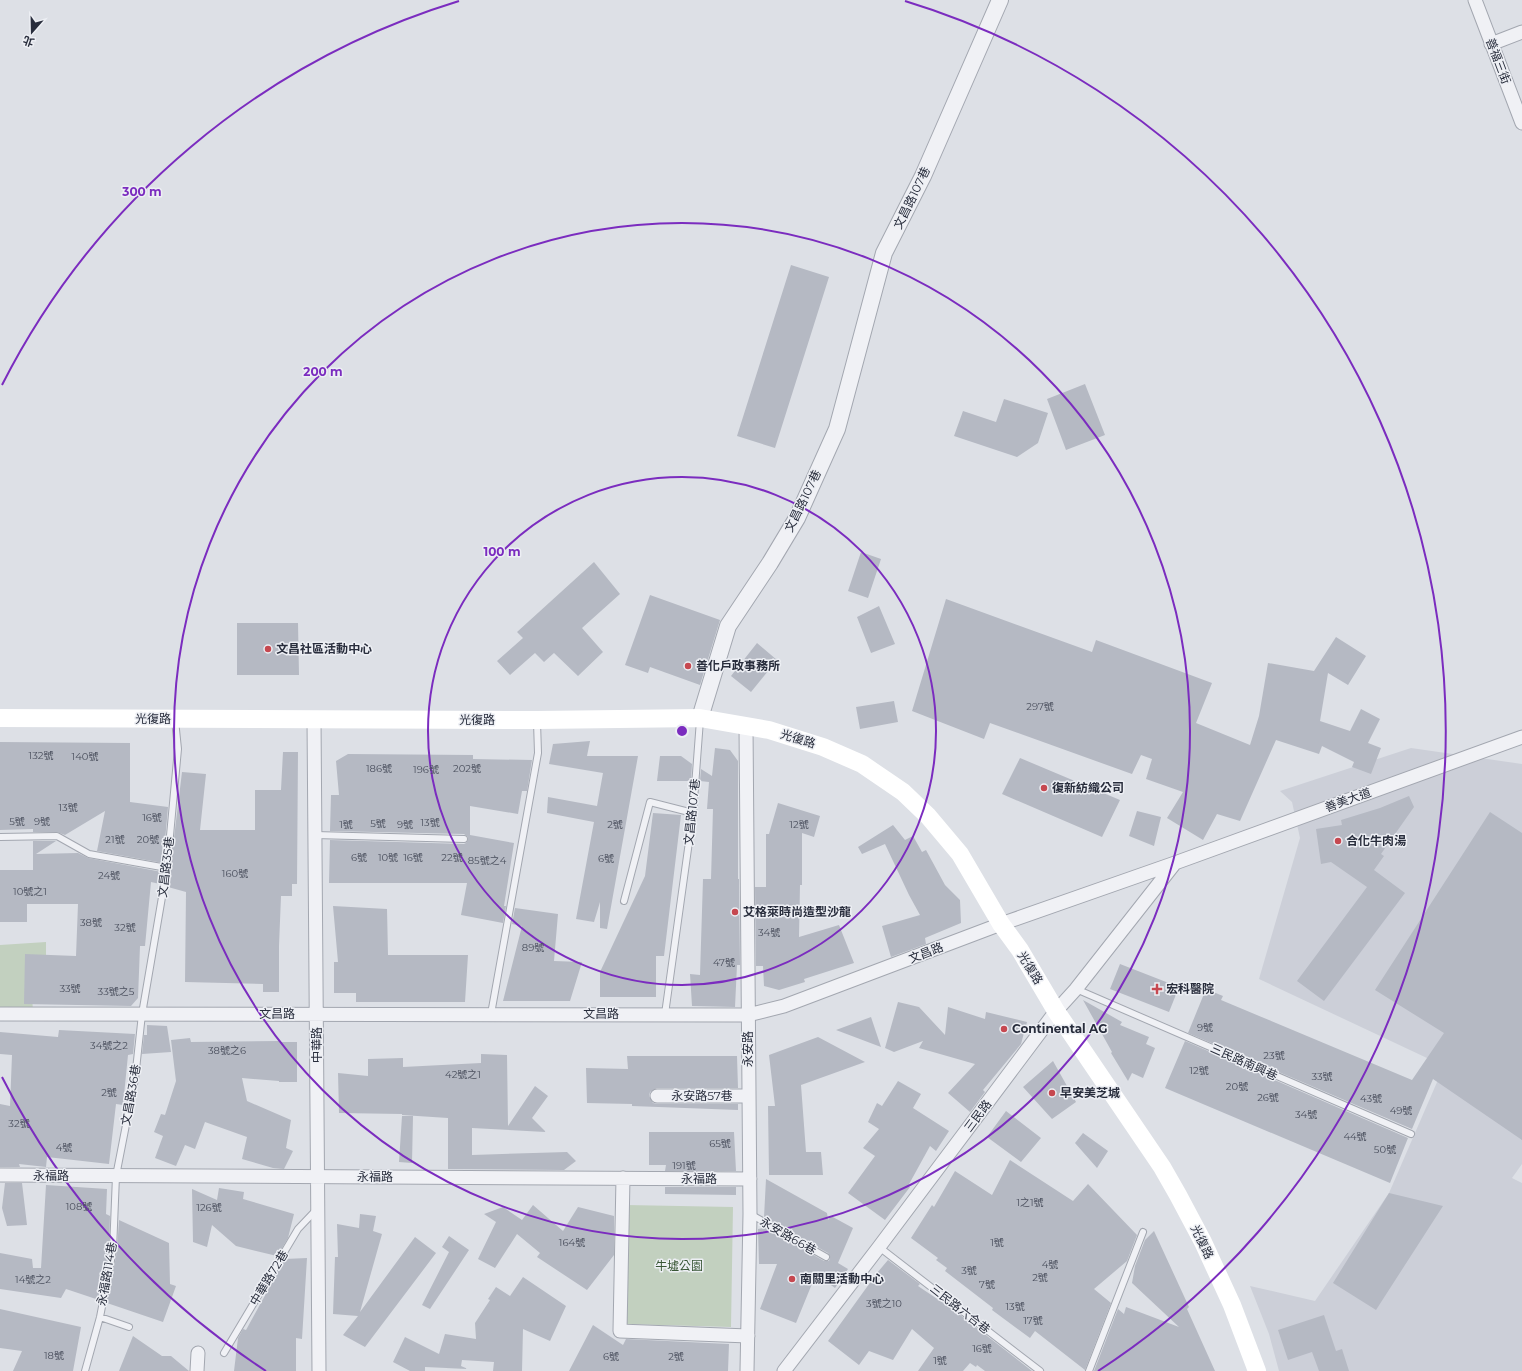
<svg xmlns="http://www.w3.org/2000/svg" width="1522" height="1371" viewBox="0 0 1522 1371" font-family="Montserrat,'Noto Sans TC',sans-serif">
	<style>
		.built { fill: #cccfd8 }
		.green { fill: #c2d0bf }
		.building { fill: #b5b9c3 }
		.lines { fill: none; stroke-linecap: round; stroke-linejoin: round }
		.service-casing { stroke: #a3a7b0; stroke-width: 8 }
		.minor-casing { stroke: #a3a7b0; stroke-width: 15 }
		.tertiary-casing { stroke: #a3a7b0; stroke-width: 18 }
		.service { stroke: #f0f1f5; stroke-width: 6 }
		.minor { stroke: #f0f1f5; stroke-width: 13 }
		.tertiary { stroke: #f0f1f5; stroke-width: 16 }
		.secondary { stroke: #fff; stroke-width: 18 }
		.ring { fill: none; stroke: #7b2cbf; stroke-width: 2 }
		.poi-dot { fill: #c64850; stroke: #edeff4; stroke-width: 1.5 }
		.labels { text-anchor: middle; stroke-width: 3; stroke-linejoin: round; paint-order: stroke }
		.number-label { font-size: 10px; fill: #4b505e }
		.street-label { font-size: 12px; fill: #282d3c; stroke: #edeff4 }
		.poi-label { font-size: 12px; font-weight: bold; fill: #282d3c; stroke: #edeff4; text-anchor: start }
		.park-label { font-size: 12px; fill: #395736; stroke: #edeff4 }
		.centre { fill: #7b2cbf; stroke: #edeff4; stroke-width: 2 }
		.ring-label { font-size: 12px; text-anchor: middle; font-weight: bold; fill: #7b2cbf; stroke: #edeff4; stroke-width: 3; stroke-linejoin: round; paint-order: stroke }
	</style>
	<rect width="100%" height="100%" fill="#dde0e6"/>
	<path class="built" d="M1411,748L1522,764V1164L1512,1178L1522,1183V1371H1279L1269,1334L1250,1286L1315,1301L1389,1193L1444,1066L1259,979L1300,838L1292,802L1280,791Z"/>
	<path class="green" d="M46,942V960L30,962L33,1012H0V945Z
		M626,1205L733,1207L731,1327L624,1324Z"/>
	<path class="building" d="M791,265L829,277L775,448L737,436Z
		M1085,384L1105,435L1066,450L1047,399Z
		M1004,399L1048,413L1038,443L1017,457L954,436L963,411L996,422Z
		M861,552L881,559L868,598L848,591Z
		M594,562L620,594L582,628L603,652L578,676L554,653L544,662L535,653L510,675L497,661L523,638L517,632Z
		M650,595L720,620L700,685L650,667L648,673L625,665Z
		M946,599L1092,652L1096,640L1212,683L1196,723L1250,745L1259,716L1268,663L1314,671L1336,637L1366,656L1348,685L1328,673L1320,721L1350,731L1361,709L1380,719L1368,743L1381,748L1371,774L1352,767L1354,762L1322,746L1319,754L1276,740L1240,821L1217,814L1203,840L1167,818L1183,792L1146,779L1152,759L1141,755L1132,774L990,723L984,739L912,711Z
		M879,606L895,644L871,653L857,617Z
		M237,623H298L299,675H237Z
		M757,643L777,660L751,692L731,676Z
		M894,701L898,722L860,729L856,707Z
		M590,741L587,756H638L607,929L600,928V902L594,922L576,919L594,822L547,813L548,797L597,806L603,773L549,764L553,744Z
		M0,742L130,743V802L168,807L163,863L97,851L105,811L65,835L57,832H33V829L0,830Z
		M715,748L730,750L738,761V879H739V886L740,965H737L735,1007L692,1006L690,974L700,975L703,879H711L713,809H707L709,782L700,781L701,769L712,776Z
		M283,752H298L297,884H292V896H281L279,946V992H263V984L185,982L186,892L168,887L182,772L206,774L200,830H255V790H281Z
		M348,754L473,755V759L532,760L527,791H522L518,814L470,806V835L514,843L504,906H506L503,923L461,915L467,883H329L330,840L464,844L466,843L468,840V837L464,834L330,831L331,795H339L336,761Z
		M660,756H681L692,764L691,781H657Z
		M1020,758L1120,800L1102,837L1002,794Z
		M1409,796L1414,807L1381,854L1384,856L1374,870L1405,893L1324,1001L1297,981L1367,887L1331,862L1321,864L1316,829L1342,825L1341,820L1380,808Z
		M778,803L820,816L814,837L802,833V885H800L799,937L839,925L854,963L804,979L805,982L779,990L764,986L763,966H756L755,887H766V834H769Z
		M1137,811L1161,817L1154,846L1129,836Z
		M1490,812L1522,833V1140L1433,1079L1412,1129L1188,1033L1206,989L1223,996L1221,1000L1412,1080L1444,1033L1375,990Z
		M653,813L681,815L664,956H656V997H600V972L645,876Z
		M893,825L905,840L913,836L922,852L926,850L945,885L960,900L961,923L925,938L926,944L891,957L882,926L920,915L909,895L885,844L862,854L858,847Z
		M33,841H56L36,854L78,853L88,858L162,872L160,884L151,882L145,946H140L138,998L131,1006L24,1004L25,954L76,956L78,904H27V922H0V870H33Z
		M333,906L387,909L388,955H468L465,1002H356V993H334V962H338Z
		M515,908L558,914L554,961L582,962L570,1001H503L522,926L512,924Z
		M1120,964L1179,987L1169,1012L1110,989Z
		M1083,1000L1122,1022L1120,1025L1149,1037L1146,1044L1155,1048L1143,1078L1132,1073L1128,1081L1111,1053L1112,1052Z
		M898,1002L919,1007L945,1035L948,1007L985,1019L986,1012L1027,1022L1021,1044L983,1090L985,1092L970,1112L948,1093L975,1064L919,1048L923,1041L894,1052L885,1048Z
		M871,1017L881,1047L836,1030Z
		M147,1025L167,1026L171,1052L142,1054L144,1035H147Z
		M59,1030L135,1034L133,1054L128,1055L123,1105L116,1104L109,1164L47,1157L46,1167L19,1164L20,1167H0V1104L10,1106L12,1055L0,1054V1032L58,1037Z
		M818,1037L865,1062L801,1085L806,1152H821L823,1175H769L768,1106H775L769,1055Z
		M190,1038L191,1042L279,1041V1042H297V1082H279V1081L242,1078L247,1101L291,1120L286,1148L293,1151L284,1169L273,1168L242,1159L247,1137L205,1122L195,1149L185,1145L176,1166L155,1158L163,1136L154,1132L161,1114L165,1115L176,1081L171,1040Z
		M1185,1041L1408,1138L1390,1183L1165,1088Z
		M481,1054L507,1055L508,1126L535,1086L548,1096L532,1118L546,1132L472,1128V1155L567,1152L576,1161L564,1170L448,1169V1118L402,1115V1114L339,1113L338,1073L368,1076V1059L403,1058V1067L481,1063Z
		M627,1056H737L738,1088H657L650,1092L649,1096L653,1103L657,1104H738V1110L632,1106V1104L587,1103L586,1068L628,1069Z
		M1053,1061L1076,1102L1052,1119L1023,1087Z
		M898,1081L921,1094L913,1108L949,1131L936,1151L930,1146L908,1186L910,1187L885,1220L848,1193L875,1156L863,1148L879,1129L868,1122L877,1103L882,1106Z
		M1006,1111L1041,1138L1021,1162L987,1137Z
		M402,1116H413L412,1163L399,1162Z
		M649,1132H734L736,1171H665L666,1165H649Z
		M1083,1133L1108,1151L1097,1168L1075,1143Z
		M1010,1160L1073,1201L1088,1184L1137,1235L1127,1261L1094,1289L1111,1303L1085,1370L1035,1331L1030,1338L992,1310L993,1308L945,1271L947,1268L936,1260L938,1258L911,1238L932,1205L934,1207L955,1171L992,1195Z
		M766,1179L827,1213L828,1220L831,1216L853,1228L838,1263L848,1269L835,1288L816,1274L796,1323L760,1309L777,1264H759L758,1229L764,1228V1227L824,1261H829L830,1257L828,1253L764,1217Z
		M5,1183H22L27,1225L7,1226L2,1208Z
		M46,1185L107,1189L106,1214L110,1216L109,1249L99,1300L66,1289L61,1298L0,1289V1253L32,1259L33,1268H41Z
		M665,1187H736V1195L665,1194Z
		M219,1188L244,1192L243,1199L294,1214L288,1238L277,1256L236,1246L212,1225L207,1247L193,1242L192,1189L217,1200Z
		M1389,1193L1443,1206L1376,1310L1333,1283Z
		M533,1205L563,1231L578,1207L614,1216V1255L587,1290L537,1257L540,1253L517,1234L495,1268L478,1259L496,1222L484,1214L503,1207L522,1220Z
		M360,1214L376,1216L373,1231L382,1234L360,1312L415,1237L436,1253L365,1347L343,1335L358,1316L333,1314L335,1257H338L337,1224L359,1228Z
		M119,1220L169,1243L170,1284L176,1286L163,1322L107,1303L117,1251Z
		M1154,1231L1189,1307L1187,1309L1215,1371H1094L1118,1309L1124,1314L1126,1307L1179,1327L1132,1283L1135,1266L1145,1240Z
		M449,1236L469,1250L430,1309L422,1305L449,1252L442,1247Z
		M307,1258L302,1339L296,1338V1371H234L238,1338L243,1329L246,1330L285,1259Z
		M888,1260L920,1284L918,1286L955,1311L1032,1371H985L977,1365L976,1367L970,1363L963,1371H918L934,1348L912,1329L893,1360L869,1351L859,1365L828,1341L877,1273Z
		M523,1277L566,1306L550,1341L523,1329L522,1371H493L494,1362L462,1360L461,1366L468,1369L425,1367V1371H410L393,1362L405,1337L439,1354L445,1334L476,1339L475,1323L490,1300L488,1299L496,1287L510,1296Z
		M0,1309L81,1327L73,1371H13L22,1351L0,1348Z
		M1324,1315L1336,1351L1342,1349L1349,1371H1319L1312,1352L1288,1360L1278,1330Z
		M593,1325L623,1345L626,1339L729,1344L728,1371H569Z
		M133,1336L162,1356H171L189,1371H119Z"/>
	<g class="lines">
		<g class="service-casing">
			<path id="service" d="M315,835L464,839
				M0,837L57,836L89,854L167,868
				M624,901L650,802L693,813
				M1076,989L1411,1134
				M491,1014L538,753L537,722
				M665,1014L693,813L700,720
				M750,1214L826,1257
				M879,1247L1040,1371
				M100,1317L129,1327
				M224,1353L298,1229L317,1209
				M85,1371L100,1317L113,1250L116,1176L135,1079L142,1014L167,868L178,749L175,720
				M1089,1371L1143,1232"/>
		</g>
		<g class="minor-casing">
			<path id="minor" d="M1475,0L1522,123
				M1491,44L1522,32
				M314,719L319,1371
				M746,726L750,1214L747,1371
				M0,1014L748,1015L784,1006L1001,924L1175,863L1522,737
				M657,1096H748
				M0,1175L750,1179
				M623,1178L620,1331L748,1336
				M197,1371L198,1353
				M784,1371L879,1247L1056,1011L1076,989L1175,863"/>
		</g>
		<g class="tertiary-casing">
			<path id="tertiary" d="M700,718L728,626L770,563L797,518L837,429L884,253L923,176L1000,0"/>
		</g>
		<use href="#service" class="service"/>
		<use href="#minor" class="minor"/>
		<use href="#tertiary" class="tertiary"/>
		<path class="secondary" d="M0,718L537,720L700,718L769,730L823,747L862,764L903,792L928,816L960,854L1001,924L1020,950L1056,1011L1162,1167L1178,1195L1203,1242L1232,1305L1257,1371"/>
	</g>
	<g class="ring">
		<circle cx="682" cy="731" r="254"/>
		<circle cx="682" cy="731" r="508"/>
		<path d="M266 1371A763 763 0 0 1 2 1077M2 385A763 763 0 0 1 459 1M905 1A763 763 0 0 1 1098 1371"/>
	</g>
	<g class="poi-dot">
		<circle cx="268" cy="649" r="4"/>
		<circle cx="688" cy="666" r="4"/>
		<circle cx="1044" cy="788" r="4"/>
		<circle cx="1338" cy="841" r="4"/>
		<circle cx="735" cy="912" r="4"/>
		<path d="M1155 983h4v4h4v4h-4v4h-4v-4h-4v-4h4z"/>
		<circle cx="1004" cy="1029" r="4"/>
		<circle cx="1052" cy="1093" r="4"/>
		<circle cx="792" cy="1279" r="4"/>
	</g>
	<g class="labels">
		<g class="number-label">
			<text x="1040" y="710">297號</text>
			<text x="41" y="759">132號</text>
			<text x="85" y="760">140號</text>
			<text x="379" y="772">186號</text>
			<text x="467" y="772">202號</text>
			<text x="426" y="773">196號</text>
			<text x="68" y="811">13號</text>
			<text x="152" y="821">16號</text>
			<text x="17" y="825">5號</text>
			<text x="42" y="825">9號</text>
			<text x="430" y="826">13號</text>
			<text x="378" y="827">5號</text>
			<text x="346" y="828">1號</text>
			<text x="405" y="828">9號</text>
			<text x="615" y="828">2號</text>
			<text x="799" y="828">12號</text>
			<text x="115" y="843">21號</text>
			<text x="148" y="843">20號</text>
			<text x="359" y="861">6號</text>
			<text x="388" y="861">10號</text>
			<text x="413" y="861">16號</text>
			<text x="452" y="861">22號</text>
			<text x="606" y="862">6號</text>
			<text x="487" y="864">85號之4</text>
			<text x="235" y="877">160號</text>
			<text x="109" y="879">24號</text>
			<text x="30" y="895">10號之1</text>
			<text x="91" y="926">38號</text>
			<text x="125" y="931">32號</text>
			<text x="769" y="936">34號</text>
			<text x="533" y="951">89號</text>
			<text x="724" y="966">47號</text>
			<text x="70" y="992">33號</text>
			<text x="116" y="995">33號之5</text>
			<text x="1205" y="1031">9號</text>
			<text x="109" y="1049">34號之2</text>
			<text x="227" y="1054">38號之6</text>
			<text x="1274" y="1059">23號</text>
			<text x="1199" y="1074">12號</text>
			<text x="463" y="1078">42號之1</text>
			<text x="1322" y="1080">33號</text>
			<text x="1237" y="1090">20號</text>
			<text x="109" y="1096">2號</text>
			<text x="1268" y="1101">26號</text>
			<text x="1371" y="1102">43號</text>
			<text x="1401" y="1114">49號</text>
			<text x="1306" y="1118">34號</text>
			<text x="19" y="1127">32號</text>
			<text x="1355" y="1140">44號</text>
			<text x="720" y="1147">65號</text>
			<text x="64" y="1151">4號</text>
			<text x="1385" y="1153">50號</text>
			<text x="684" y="1169">191號</text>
			<text x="1030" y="1206">1之1號</text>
			<text x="79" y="1210">108號</text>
			<text x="209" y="1211">126號</text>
			<text x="572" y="1246">164號</text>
			<text x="997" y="1246">1號</text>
			<text x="1050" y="1268">4號</text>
			<text x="969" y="1274">3號</text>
			<text x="1040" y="1281">2號</text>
			<text x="33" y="1283">14號之2</text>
			<text x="987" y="1288">7號</text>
			<text x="884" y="1307">3號之10</text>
			<text x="1015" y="1310">13號</text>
			<text x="1033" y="1324">17號</text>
			<text x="982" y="1352">16號</text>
			<text x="54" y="1359">18號</text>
			<text x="611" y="1360">6號</text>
			<text x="676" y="1360">2號</text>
			<text x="940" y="1364">1號</text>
		</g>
		<g class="street-label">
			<text transform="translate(1498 61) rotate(69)" y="4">善福三街</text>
			<text transform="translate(912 198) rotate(-64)" y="4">文昌路107巷</text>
			<text transform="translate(803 501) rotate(-64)" y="4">文昌路107巷</text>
			<text x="153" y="723">光復路</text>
			<text x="477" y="724">光復路</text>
			<text transform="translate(798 739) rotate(17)" y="4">光復路</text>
			<text transform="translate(1348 800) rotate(-20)" y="4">善美大道</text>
			<text transform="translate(692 812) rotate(-84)" y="4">文昌路107巷</text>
			<text transform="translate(166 867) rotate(-83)" y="4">文昌路35巷</text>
			<text transform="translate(926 953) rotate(-21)" y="4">文昌路</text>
			<text transform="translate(1030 968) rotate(58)" y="4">光復路</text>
			<text x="277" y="1018">文昌路</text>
			<text x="601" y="1018">文昌路</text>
			<text transform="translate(317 1045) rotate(-90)" y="4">中華路</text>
			<text transform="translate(748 1049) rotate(-90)" y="4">永安路</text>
			<text transform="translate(1244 1062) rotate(24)" y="4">三民路南興巷</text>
			<text transform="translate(131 1095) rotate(-80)" y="4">文昌路36巷</text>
			<text x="702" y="1100">永安路57巷</text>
			<text transform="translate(978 1116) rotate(-53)" y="4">三民路</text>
			<text x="51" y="1180">永福路</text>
			<text x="375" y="1181">永福路</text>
			<text x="699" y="1183">永福路</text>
			<text transform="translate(788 1236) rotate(30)" y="4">永安路66巷</text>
			<text transform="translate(1202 1242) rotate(64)" y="4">光復路</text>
			<text transform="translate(107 1274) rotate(-80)" y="4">永福路114巷</text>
			<text transform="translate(269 1278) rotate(-59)" y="4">中華路72巷</text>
			<text transform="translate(960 1309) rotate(38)" y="4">三民路六合巷</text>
		</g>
		<g class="poi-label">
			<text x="276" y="653">文昌社區活動中心</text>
			<text x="696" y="670">善化戶政事務所</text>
			<text x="1052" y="792">復新紡織公司</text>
			<text x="1346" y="845">合化牛肉湯</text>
			<text x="743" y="916">艾格萊時尚造型沙龍</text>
			<text x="1166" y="993">宏科醫院</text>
			<text x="1012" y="1033">Continental AG</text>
			<text x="1060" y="1097">早安美芝城</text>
			<text x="800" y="1283">南關里活動中心</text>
		</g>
		<g class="park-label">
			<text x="679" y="1270">牛墟公園</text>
		</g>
	</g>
	<circle cx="682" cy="731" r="6" class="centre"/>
	<g class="ring-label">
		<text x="142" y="196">300 m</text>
		<text x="323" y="376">200 m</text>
		<text x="502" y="556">100 m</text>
	</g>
	<g transform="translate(32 32) rotate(200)" stroke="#edeff4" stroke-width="3" paint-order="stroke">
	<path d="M0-3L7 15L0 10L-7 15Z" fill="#282d3c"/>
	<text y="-6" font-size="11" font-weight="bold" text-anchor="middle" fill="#282d3c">北</text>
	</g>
</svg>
